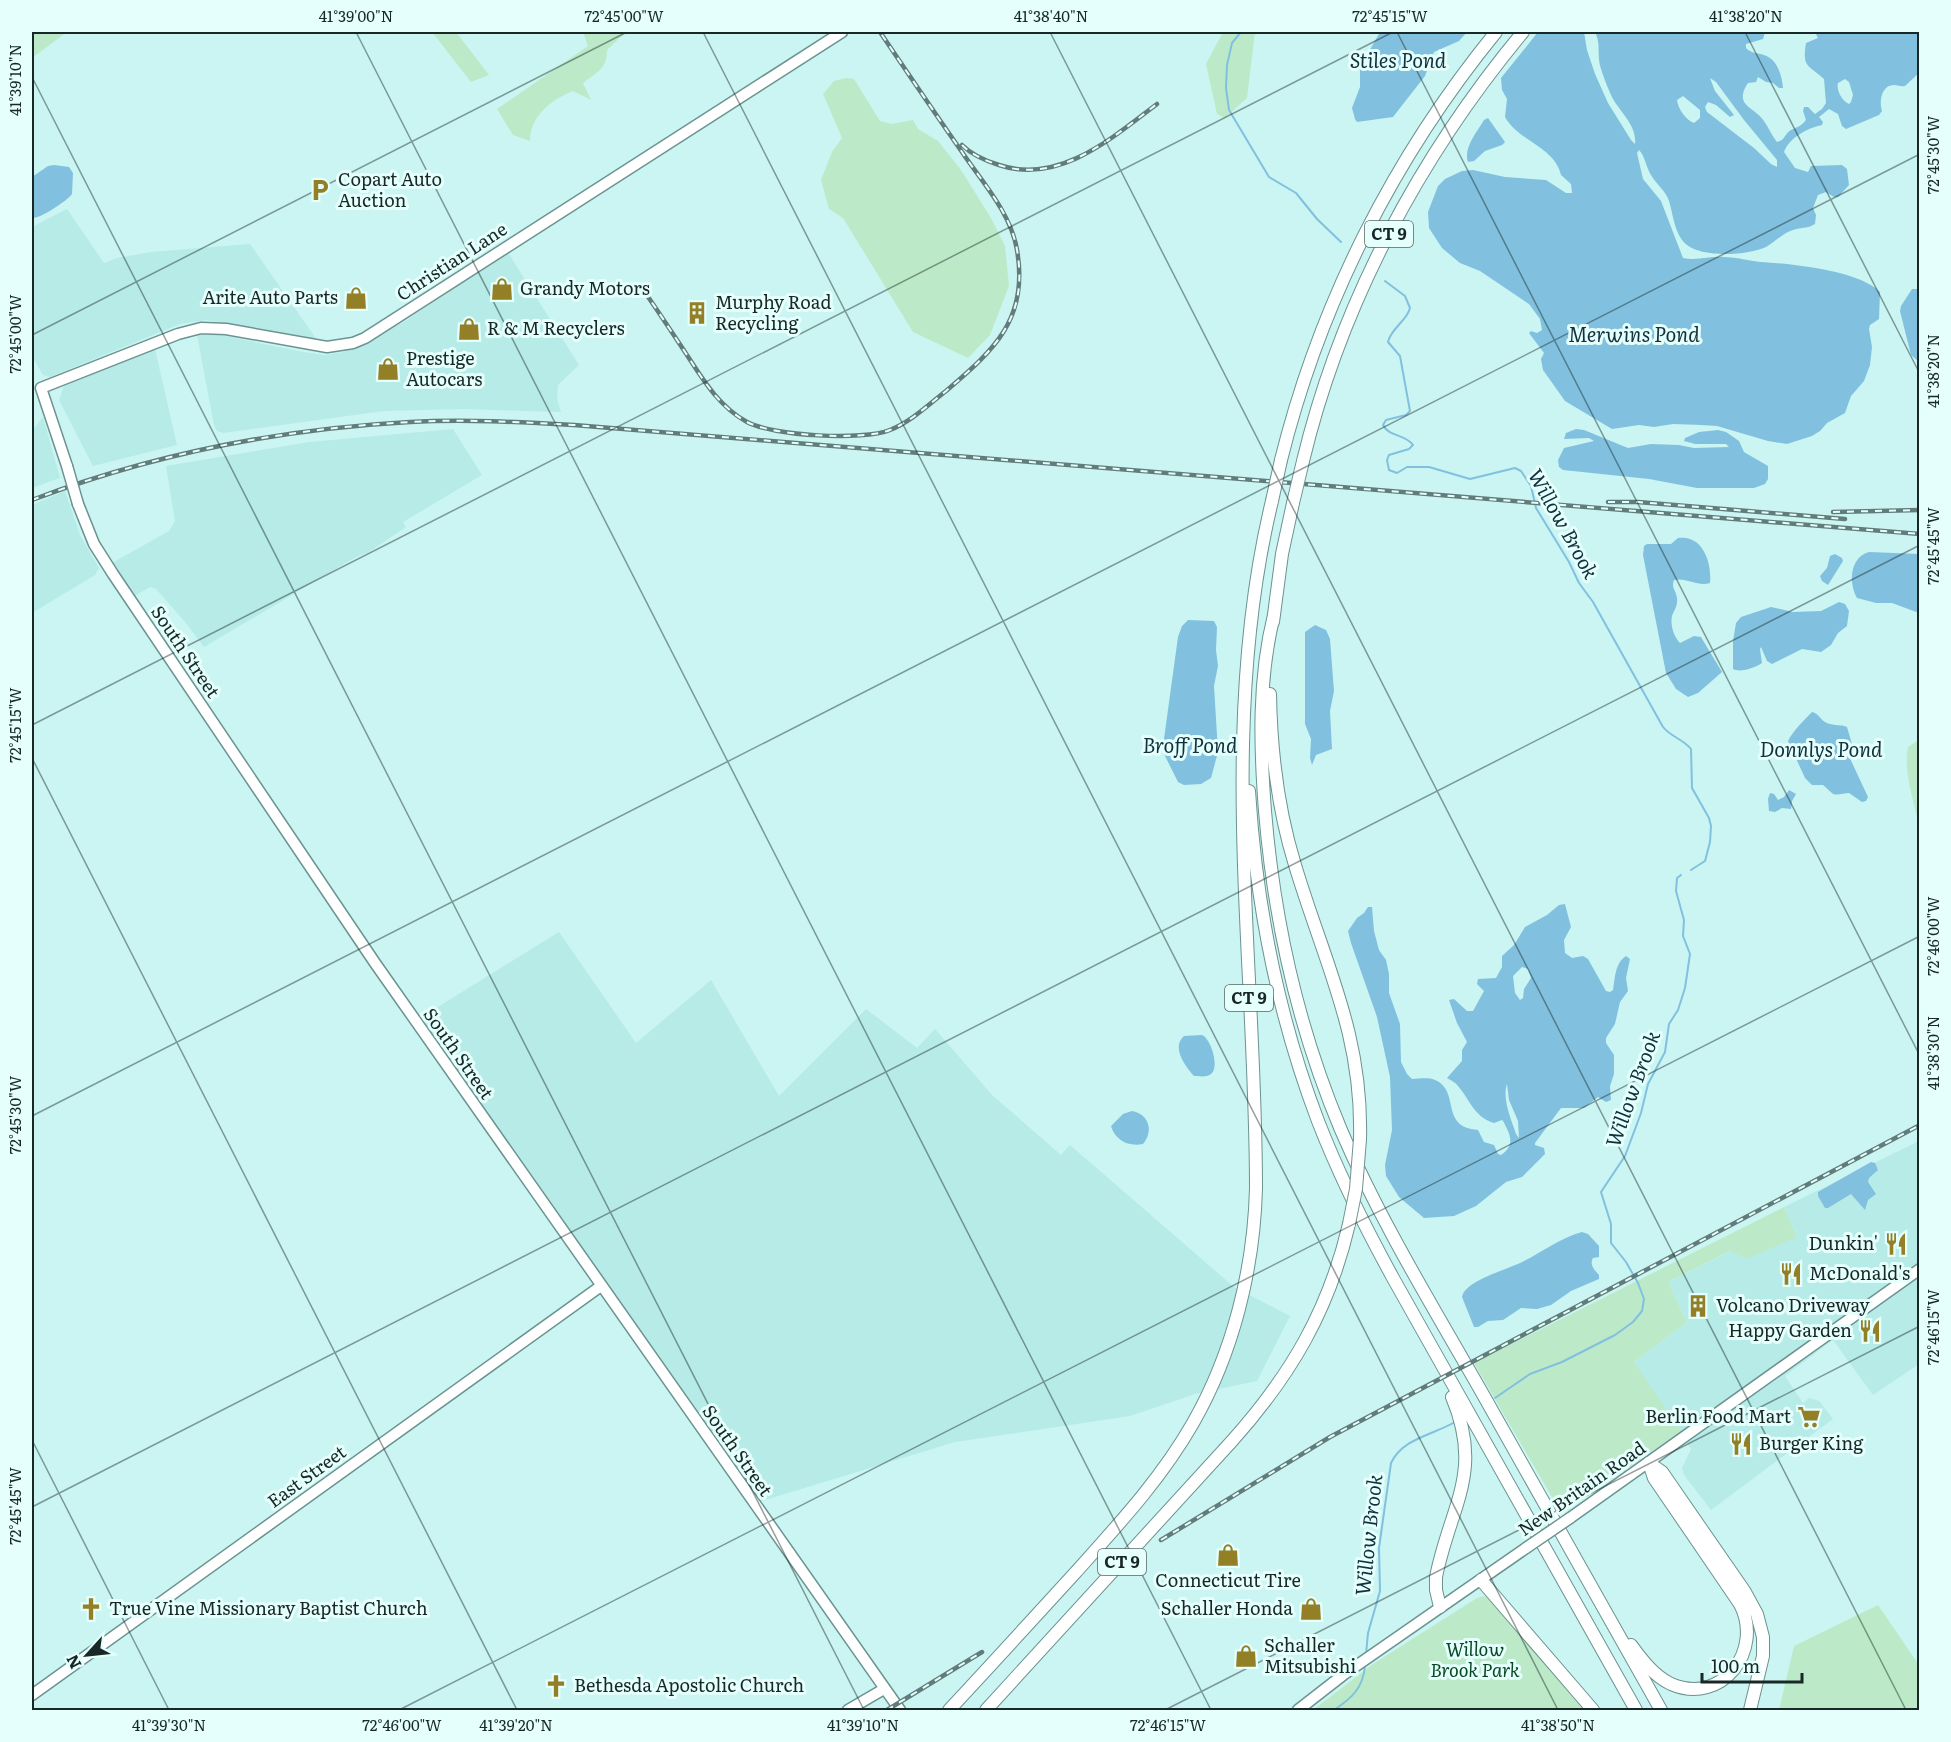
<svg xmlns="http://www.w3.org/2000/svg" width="1951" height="1742" viewBox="0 0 1951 1742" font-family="Literata,serif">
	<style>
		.built { fill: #b7ebe7 }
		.green { fill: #bceac8 }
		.water { fill: #81c1df; fill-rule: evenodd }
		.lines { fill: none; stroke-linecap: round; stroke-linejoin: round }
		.stream { stroke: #81c1df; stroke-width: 2 }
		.major-casing { stroke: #6b9390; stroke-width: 13 }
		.highway-casing { stroke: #6b9390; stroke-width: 14 }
		.major { stroke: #fff; stroke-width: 10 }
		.highway { stroke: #fff; stroke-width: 12 }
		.rail-casing { stroke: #617c7a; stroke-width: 4.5 }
		.rail { stroke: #e5fffc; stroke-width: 2; stroke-dasharray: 7; stroke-linecap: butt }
		.major-bridge-casing { stroke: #6b9390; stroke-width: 13; stroke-linecap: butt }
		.highway-bridge-casing { stroke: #6b9390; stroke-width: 14; stroke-linecap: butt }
		.major-bridge { stroke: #fff; stroke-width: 10 }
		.highway-bridge { stroke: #fff; stroke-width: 12 }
		.ticks { fill: none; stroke: #182827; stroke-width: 1.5; stroke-opacity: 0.45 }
		.labels { text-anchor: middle; stroke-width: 6; stroke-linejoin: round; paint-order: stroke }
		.shield { fill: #e5fffc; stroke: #566867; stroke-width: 1.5 }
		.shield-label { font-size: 16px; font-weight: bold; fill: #182827 }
		.poi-label { font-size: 18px; fill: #182827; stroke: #e5fffc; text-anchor: start }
		.street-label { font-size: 18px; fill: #182827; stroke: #e5fffc }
		.park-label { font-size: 18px; font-style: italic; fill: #074824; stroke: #e5fffc }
		.water-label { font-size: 20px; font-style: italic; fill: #12313e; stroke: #e5fffc }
		.neatline { fill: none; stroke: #182827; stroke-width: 2 }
		.ticks-label { font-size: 15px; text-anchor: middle; fill: #182827 }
	</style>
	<rect width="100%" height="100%" fill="#caf5f2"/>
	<path class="built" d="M67,209L104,263L117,258L151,252L250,244L317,340L206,320L180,324L50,377L43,375L32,356V227Z
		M507,251L579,365L558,385L557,399L561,412L463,409L384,411L223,433L217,431L214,425L197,335H220L304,352L325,355L343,352L404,322Z
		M155,349L177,445L93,466L59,400L64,386Z
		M43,417L60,478L32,488V431Z
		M453,429L482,475L403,522L406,527L369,552L356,557L204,647L186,623L156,589L150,587L135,596L112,563L169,531L175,521L166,466L309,442Z
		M65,491L80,535L99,568L95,575L32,613V505Z
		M559,932L636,1043L711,980L779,1096L866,1009L917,1048L935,1029L992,1095L1061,1155L1070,1145L1234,1287L1290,1316L1257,1381L1195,1394L1130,1416L955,1442L759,1502L420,1018Z
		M1919,1141V1364L1873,1395L1833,1340L1785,1376L1803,1403L1809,1398L1819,1401L1833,1419L1711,1510L1684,1475L1682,1468L1691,1449L1634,1362L1687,1322L1668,1282L1731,1251L1797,1237L1784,1207Z"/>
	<path class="green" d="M32,32H67L32,58Z
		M432,32H456L489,75L471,82Z
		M583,32H626L607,50C607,69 597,72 583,83L591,100L573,91C551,100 530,116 530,141L513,135L497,109L588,46Z
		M1223,32H1255L1247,98L1225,118L1217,114L1206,64Z
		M846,78L854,79L880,121L892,124L913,120L918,129L938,141L961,170L991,218L1005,246L1009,286L990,335L968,358L913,332L843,218L829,209L821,180L832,152L842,138L823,94L834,81Z
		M1919,740H1920L1919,826C1914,801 1903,772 1908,747Z
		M1784,1207L1797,1237L1747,1259L1730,1251L1668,1282L1687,1322L1634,1362L1681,1431L1566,1511H1560L1474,1363Z
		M1484,1596L1489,1598L1585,1710H1313L1373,1664L1477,1598Z
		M1878,1605L1919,1665V1710H1779L1794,1646Z"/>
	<path class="water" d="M1380,32H1467L1459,41L1434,52L1425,76L1393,117L1357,122L1355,119L1352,108L1360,87V67Z
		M1538,32H1584L1587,50L1595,74L1608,103L1631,140L1635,144C1637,126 1621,113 1613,99C1609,91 1599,67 1599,59C1598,47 1600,43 1595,32H1765L1763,39L1746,44V48C1751,53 1757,53 1764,55C1777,59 1782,75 1783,88H1779L1773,83L1766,82L1758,77L1756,82L1748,83C1733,106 1754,106 1764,121C1769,128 1772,136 1777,142L1782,140C1785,137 1787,132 1791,130C1798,127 1801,126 1806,120L1803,111L1804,107H1808L1815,114L1822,109L1826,103L1824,79C1808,64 1802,68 1806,43L1818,38L1815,32H1919V73L1905,86C1901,87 1898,85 1894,85C1881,85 1879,102 1882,111L1879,115L1846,129L1842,126L1838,114L1829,109L1819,117L1823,122L1822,125C1807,128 1789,138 1784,152L1795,168L1808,172L1811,166L1842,165L1847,169L1849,185L1838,197H1834L1826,192L1818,195L1813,208L1816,215L1815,224C1807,229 1802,227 1793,230C1783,233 1775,242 1766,247C1747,256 1695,259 1682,240C1674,229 1673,214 1669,201C1666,191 1656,184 1651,175C1646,167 1645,156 1639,150L1637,153L1643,179L1661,201L1683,258C1696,261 1711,256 1724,257C1737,257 1749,261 1761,262C1791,264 1858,270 1880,292L1879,319L1870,325L1869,329L1872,347L1870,365L1864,381L1851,396L1845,413L1827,423L1820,431L1812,436L1787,444L1768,441L1717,426L1701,425L1673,424L1654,427L1639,425L1612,429L1565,401L1543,370L1541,359L1544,353L1529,333L1531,331L1537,333L1542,330L1540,319L1529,304L1480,271L1460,263L1442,248L1429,228L1428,212L1438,186L1445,179L1462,171L1473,170L1505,177L1546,180L1566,193H1572L1571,184L1561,175C1555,147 1518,141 1505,117L1507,99L1502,90L1501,78ZM1710,78L1716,82L1744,120L1777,160V167L1771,164L1754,148L1707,112L1705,107L1708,102L1716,105L1730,117L1734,115L1715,91ZM1845,79L1849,82L1853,95L1851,102L1849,104C1842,101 1836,90 1838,83ZM1683,96L1700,110V118L1694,123C1686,120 1678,109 1677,100Z
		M1488,118L1505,142L1502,145L1485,151L1474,161L1468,162C1463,148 1477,132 1484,120Z
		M54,165L69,167L73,173L72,194C67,201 40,219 32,218V177L48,166Z
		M1912,289H1919V362L1911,355L1900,311L1901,306Z
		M1576,429L1584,430L1628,448L1651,444L1679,445L1694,448L1729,447L1726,444H1695L1684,441L1685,438L1699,432L1718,430L1726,432L1739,441L1744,452L1768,466V479L1765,484L1754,488H1697L1649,479L1563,470L1559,467L1558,460L1564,448L1594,441L1589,438L1564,439L1566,433Z
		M1678,538C1703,534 1712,563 1710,583C1698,587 1686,577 1674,580C1671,588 1676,590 1677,598C1678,606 1674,610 1672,616C1670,625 1674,637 1680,643L1694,636L1701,637L1722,672L1698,693L1688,697L1676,689L1666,673L1643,555L1644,546L1647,544H1671Z
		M1869,552L1919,554V613L1892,603H1876L1857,598C1848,583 1850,557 1869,552Z
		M1835,554L1842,558L1843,561L1828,585L1822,581L1820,576L1827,568L1830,556Z
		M1839,602L1845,604L1849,611L1847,626L1838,633L1831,645L1821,652L1802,649L1772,664L1767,661L1761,647L1760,649L1762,663C1754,668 1741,673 1733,669V641L1736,623L1741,617L1771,607L1793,612L1821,611Z
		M1188,620L1214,621L1217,627L1216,650L1218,666L1214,686L1218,752L1211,778L1201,784L1184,785L1178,782L1164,754L1163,746L1178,637L1182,626Z
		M1315,625L1326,630L1330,639L1334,691L1330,711L1332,749L1316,755L1312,765L1310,758L1311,739L1305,724V632Z
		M1812,712C1819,714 1819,718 1825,722C1831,726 1840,724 1847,727L1852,744L1846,750L1847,752L1868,797L1866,801L1862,802L1849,793C1830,795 1837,797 1823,785H1812L1805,778L1788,741C1792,732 1805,719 1812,712Z
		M1789,790L1796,794L1792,801L1791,809L1782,808L1775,812L1769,811L1768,799L1770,793L1774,794L1778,800L1784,797Z
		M1565,904L1571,927L1564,940L1565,953L1572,958L1583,956L1588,959L1606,991L1610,992L1613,990C1615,978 1615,963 1626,956L1630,959L1626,978L1628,991L1620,1002L1615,1024L1606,1038V1043L1614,1055V1074L1610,1086L1611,1100L1606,1102L1598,1097L1584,1108H1561L1535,1143V1145L1544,1148L1545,1154L1522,1177L1506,1182L1476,1206L1454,1216L1424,1218L1399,1197L1386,1176L1385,1165L1392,1130L1390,1077L1377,1017L1351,943L1348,931L1357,918L1364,913L1368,907H1372L1374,931L1379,950L1386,960L1389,974V993L1400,1024L1401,1062L1407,1074L1412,1079C1420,1079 1427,1077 1435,1080C1461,1091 1439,1127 1478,1130L1484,1142L1494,1145L1498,1154L1501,1155C1516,1145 1510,1134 1503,1121L1502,1120L1494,1123C1474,1117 1470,1100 1458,1086C1455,1082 1450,1080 1447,1078L1462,1061V1050L1467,1042L1457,1023L1449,1000L1454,999L1467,1011H1473L1484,991L1477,984L1478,979L1496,978L1502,967V956L1514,945L1525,927L1547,915L1559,905ZM1522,967L1528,969L1531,978L1524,989L1523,998L1520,1000L1515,993L1513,976ZM1507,1084L1509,1100L1518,1121L1519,1138L1516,1134C1511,1119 1502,1099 1507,1084Z
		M1202,1035C1211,1039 1219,1065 1212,1073C1208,1078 1199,1076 1194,1076C1185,1066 1171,1047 1184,1036Z
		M1132,1111C1149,1114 1154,1131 1143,1144C1128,1147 1115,1140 1111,1126L1123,1114Z
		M1871,1162L1875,1163L1878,1170L1869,1178L1868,1182L1876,1194L1868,1200L1865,1210L1851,1194L1828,1208H1825L1818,1196V1192Z
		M1582,1232L1588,1234L1599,1246V1257L1593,1258C1589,1266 1595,1270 1599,1275V1279L1571,1291L1551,1305L1537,1309L1521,1308L1503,1320L1488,1321L1478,1327H1474L1462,1297C1465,1280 1510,1269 1524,1261C1544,1251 1560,1238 1582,1232Z"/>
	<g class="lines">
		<path class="stream" d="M1241,32L1232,43L1227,65L1226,88L1229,110L1269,177L1296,193L1317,219L1341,242
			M1385,281L1405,296L1410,308C1407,321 1391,328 1388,342L1400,356L1410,411L1406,415L1386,420L1383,425C1389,437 1405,434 1413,445L1409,449L1389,455L1387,460L1389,470L1397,473L1407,467H1429L1470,479L1515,468L1521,471L1531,486L1536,508L1569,562L1579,583L1593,602L1663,727C1671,737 1683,739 1691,749L1692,788L1709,818L1711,826L1710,842L1705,861L1691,870
			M1495,1398L1530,1374L1562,1362L1615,1335L1633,1322L1642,1311L1644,1299L1638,1283L1626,1262L1611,1243V1224L1601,1192L1625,1156L1641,1113L1648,1084L1665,1052L1669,1024L1678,1010L1685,988L1690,954L1683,936L1684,920L1676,891L1677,878L1681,875
			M1366,1654L1368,1633L1380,1591L1379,1548L1391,1463C1403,1438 1433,1435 1455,1422
			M1334,1710C1352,1698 1363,1688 1365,1666"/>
		<g class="major-casing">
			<path id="major" d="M67,466L41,388L178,334L201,328L226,329L327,347L353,343L365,338L842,32
				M78,504L94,544L113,574L375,963L900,1710
				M1570,1518L1920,1269
				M32,1695L601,1286
				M848,1710L884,1689
				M1298,1710L1343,1675L1526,1548"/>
		</g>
		<g class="highway-casing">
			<path id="highway" d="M1281,460C1320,303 1394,157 1496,32
				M1303,461C1341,303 1420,156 1523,32
				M1274,615C1258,679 1260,746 1265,811C1274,920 1298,1028 1341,1130C1381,1223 1435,1310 1485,1398C1543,1502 1602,1606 1661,1710
				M1273,622L1282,554L1293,503
				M1270,694C1271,752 1278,810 1295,865C1324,962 1363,1034 1360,1139
				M1249,791C1256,903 1278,1016 1318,1121C1339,1175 1365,1227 1393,1278L1636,1710
				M1649,1463L1662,1472L1745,1592L1757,1614L1763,1637V1656L1750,1710
				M1481,1580L1593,1710
				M1440,1607L1436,1590V1577C1450,1506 1484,1473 1452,1397
				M1631,1645C1642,1660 1654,1676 1671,1684C1722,1706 1764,1650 1740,1604L1654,1478L1649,1463
				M949,1710C991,1665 1033,1619 1075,1573C1118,1525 1161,1479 1193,1423C1233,1353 1254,1269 1256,1188C1256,959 1217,728 1272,501
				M986,1710L1232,1441C1291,1375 1329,1310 1349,1224"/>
		</g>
		<use href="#major" class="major"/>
		<use href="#highway" class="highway"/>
		<g class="rail-casing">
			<path id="rail" d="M962,145C972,155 986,161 999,165C1059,185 1112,138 1157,104
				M644,291C658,311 671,331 685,352C702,378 718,406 747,422C773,436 863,441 890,430C912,421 928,405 946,391C994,350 1029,319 1017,250C1011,213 982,182 962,152C934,112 907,72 880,32
				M32,500C153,454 280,429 410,422C464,419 519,422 574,425L1920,534
				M1608,502H1638L1845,519
				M1833,512L1920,510
				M1161,1540L1330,1437L1920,1125
				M887,1710L982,1652"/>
		</g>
		<use href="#rail" class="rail"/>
		<g class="major-bridge-casing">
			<path id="major-bridge" d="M67,466L78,504
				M1526,1548L1570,1518"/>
		</g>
		<g class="highway-bridge-casing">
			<path id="highway-bridge" d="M1272,501L1281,460
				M1293,503L1303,461
				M1349,1224L1356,1189L1360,1139"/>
		</g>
		<use href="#major-bridge" class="major-bridge"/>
		<use href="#highway-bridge" class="highway-bridge"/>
	</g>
	<path class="ticks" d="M356,32L1211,1710M703,32L1558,1710M1050,32L1906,1710M1397,32L1920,1056M1745,32L1920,374M32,77L864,1710M32,335L627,32M32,725L1393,32M32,758L517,1710M32,1116L1920,154M32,1440L169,1710M32,1507L1920,545M399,1710L1920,936M1165,1710L1920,1326"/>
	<defs>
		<g id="parking-bare" transform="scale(1.8)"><path d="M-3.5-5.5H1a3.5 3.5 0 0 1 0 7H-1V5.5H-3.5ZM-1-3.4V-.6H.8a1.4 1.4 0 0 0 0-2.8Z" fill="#937f26" stroke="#e5fffc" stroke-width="2.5" paint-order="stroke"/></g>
		<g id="shop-bare" transform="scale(1.8)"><path d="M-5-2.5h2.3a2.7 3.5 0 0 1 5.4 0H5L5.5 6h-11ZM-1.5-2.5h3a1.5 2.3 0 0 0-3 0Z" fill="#937f26" stroke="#e5fffc" stroke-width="2.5" paint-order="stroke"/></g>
		<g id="building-bare" transform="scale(1.8)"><path d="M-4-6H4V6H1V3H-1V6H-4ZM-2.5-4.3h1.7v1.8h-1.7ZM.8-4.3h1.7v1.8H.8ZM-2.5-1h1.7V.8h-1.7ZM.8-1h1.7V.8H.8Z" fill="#937f26" stroke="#e5fffc" stroke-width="2.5" paint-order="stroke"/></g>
		<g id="restaurant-bare" transform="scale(1.8)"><path d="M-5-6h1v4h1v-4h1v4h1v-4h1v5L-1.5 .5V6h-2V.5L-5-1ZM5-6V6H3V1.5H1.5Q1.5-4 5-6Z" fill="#937f26" stroke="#e5fffc" stroke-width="2.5" paint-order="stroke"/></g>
		<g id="supermarket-bare" transform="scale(1.8)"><path d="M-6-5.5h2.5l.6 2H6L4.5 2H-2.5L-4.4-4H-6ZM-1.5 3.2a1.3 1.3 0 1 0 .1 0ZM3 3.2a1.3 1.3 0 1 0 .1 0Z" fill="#937f26" stroke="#e5fffc" stroke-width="2.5" paint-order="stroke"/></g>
		<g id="church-bare" transform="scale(1.8)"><path d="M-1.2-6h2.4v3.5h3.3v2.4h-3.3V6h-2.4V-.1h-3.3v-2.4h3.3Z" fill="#937f26" stroke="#e5fffc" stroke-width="2.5" paint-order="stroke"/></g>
	</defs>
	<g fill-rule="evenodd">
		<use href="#parking-bare" x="320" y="190"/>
		<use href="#shop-bare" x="502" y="289"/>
		<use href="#shop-bare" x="356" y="298"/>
		<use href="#building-bare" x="697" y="313"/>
		<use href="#shop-bare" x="469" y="329"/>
		<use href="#shop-bare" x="388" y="369"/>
		<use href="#restaurant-bare" x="1896" y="1244"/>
		<use href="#restaurant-bare" x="1791" y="1274"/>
		<use href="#building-bare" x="1698" y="1306"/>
		<use href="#restaurant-bare" x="1870" y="1331"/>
		<use href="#supermarket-bare" x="1809" y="1417"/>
		<use href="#restaurant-bare" x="1741" y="1444"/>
		<use href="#shop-bare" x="1228" y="1555"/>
		<use href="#church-bare" x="91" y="1609"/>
		<use href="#shop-bare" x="1311" y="1609"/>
		<use href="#shop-bare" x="1246" y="1656"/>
		<use href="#church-bare" x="556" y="1686"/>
	</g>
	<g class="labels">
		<g class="shield">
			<rect x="1365" y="221" width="48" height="26" rx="4.5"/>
			<rect x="1225" y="985" width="48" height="26" rx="4.5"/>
			<rect x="1098" y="1549" width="48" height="26" rx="4.5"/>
		</g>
		<g class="shield-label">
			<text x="1389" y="240">CT 9</text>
			<text x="1249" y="1004">CT 9</text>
			<text x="1122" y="1568">CT 9</text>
		</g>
		<g class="poi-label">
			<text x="338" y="186">Copart Auto<tspan x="338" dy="21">Auction</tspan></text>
			<text x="520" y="295">Grandy Motors</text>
			<text x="338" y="304" text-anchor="end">Arite Auto Parts</text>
			<text x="715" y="309">Murphy Road<tspan x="715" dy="21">Recycling</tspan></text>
			<text x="487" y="335">R &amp; M Recyclers</text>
			<text x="406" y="365">Prestige<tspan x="406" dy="21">Autocars</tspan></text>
			<text x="1878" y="1250" text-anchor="end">Dunkin'</text>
			<text x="1809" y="1280">McDonald's</text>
			<text x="1716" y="1312">Volcano Driveway</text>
			<text x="1852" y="1337" text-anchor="end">Happy Garden</text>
			<text x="1791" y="1423" text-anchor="end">Berlin Food Mart</text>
			<text x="1759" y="1450">Burger King</text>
			<text x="1228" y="1587" text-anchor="middle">Connecticut Tire</text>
			<text x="109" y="1615">True Vine Missionary Baptist Church</text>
			<text x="1293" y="1615" text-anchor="end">Schaller Honda</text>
			<text x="1264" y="1652">Schaller<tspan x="1264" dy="21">Mitsubishi</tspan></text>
			<text x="574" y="1692">Bethesda Apostolic Church</text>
		</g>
		<g class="street-label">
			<text transform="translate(452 262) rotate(-33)" y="6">Christian Lane</text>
			<text transform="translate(185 652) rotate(56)" y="6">South Street</text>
			<text transform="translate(458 1054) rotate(55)" y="6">South Street</text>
			<text transform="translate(737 1451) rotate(55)" y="6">South Street</text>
			<text transform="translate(307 1477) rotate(-36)" y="6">East Street</text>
			<text transform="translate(1582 1489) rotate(-35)" y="6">New Britain Road</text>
		</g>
		<g class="park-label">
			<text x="1475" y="1656">Willow<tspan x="1475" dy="21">Brook Park</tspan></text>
		</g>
		<g class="water-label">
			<text x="1398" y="68">Stiles Pond</text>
			<text x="1634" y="342">Merwins Pond</text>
			<text transform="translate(1563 524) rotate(61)" y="7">Willow Brook</text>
			<text x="1190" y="753">Broff Pond</text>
			<text x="1821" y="757">Donnlys Pond</text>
			<text transform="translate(1633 1089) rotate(-70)" y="7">Willow Brook</text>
			<text transform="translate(1369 1535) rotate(-84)" y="7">Willow Brook</text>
		</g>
	</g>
	<rect width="1951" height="1742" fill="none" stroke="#e5fffc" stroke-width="66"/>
	<g transform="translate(87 1655) rotate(243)" stroke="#e5fffc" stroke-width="4.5" paint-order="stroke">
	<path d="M0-4.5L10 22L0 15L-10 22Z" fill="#182827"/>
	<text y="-9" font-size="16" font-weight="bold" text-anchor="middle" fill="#182827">N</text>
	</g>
	<path d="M1702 1673v9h100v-9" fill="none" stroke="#182827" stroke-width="3"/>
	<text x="1711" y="1673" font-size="18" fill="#182827" stroke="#e5fffc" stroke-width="4.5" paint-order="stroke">100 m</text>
	<rect x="33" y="33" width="1885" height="1676" class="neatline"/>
	<g class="ticks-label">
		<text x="356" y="22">41°39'00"N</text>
		<text x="624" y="22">72°45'00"W</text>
		<text x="1051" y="22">41°38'40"N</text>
		<text x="1390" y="22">72°45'15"W</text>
		<text x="1746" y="22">41°38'20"N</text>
		<text transform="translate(16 80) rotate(-90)" y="5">41°39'10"N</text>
		<text transform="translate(1934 155) rotate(-90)" y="5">72°45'30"W</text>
		<text transform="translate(16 334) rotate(-90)" y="5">72°45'00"W</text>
		<text transform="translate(1934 371) rotate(-90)" y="5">41°38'20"N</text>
		<text transform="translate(1934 546) rotate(-90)" y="5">72°45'45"W</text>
		<text transform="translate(16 725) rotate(-90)" y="5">72°45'15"W</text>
		<text transform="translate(1934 936) rotate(-90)" y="5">72°46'00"W</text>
		<text transform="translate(1934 1053) rotate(-90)" y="5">41°38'30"N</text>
		<text transform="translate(16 1115) rotate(-90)" y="5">72°45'30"W</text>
		<text transform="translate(1934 1327) rotate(-90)" y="5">72°46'15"W</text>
		<text transform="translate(16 1506) rotate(-90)" y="5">72°45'45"W</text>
		<text x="169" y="1731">41°39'30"N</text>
		<text x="402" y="1731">72°46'00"W</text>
		<text x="516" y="1731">41°39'20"N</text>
		<text x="863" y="1731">41°39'10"N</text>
		<text x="1168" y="1731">72°46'15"W</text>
		<text x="1558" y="1731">41°38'50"N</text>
	</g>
</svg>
